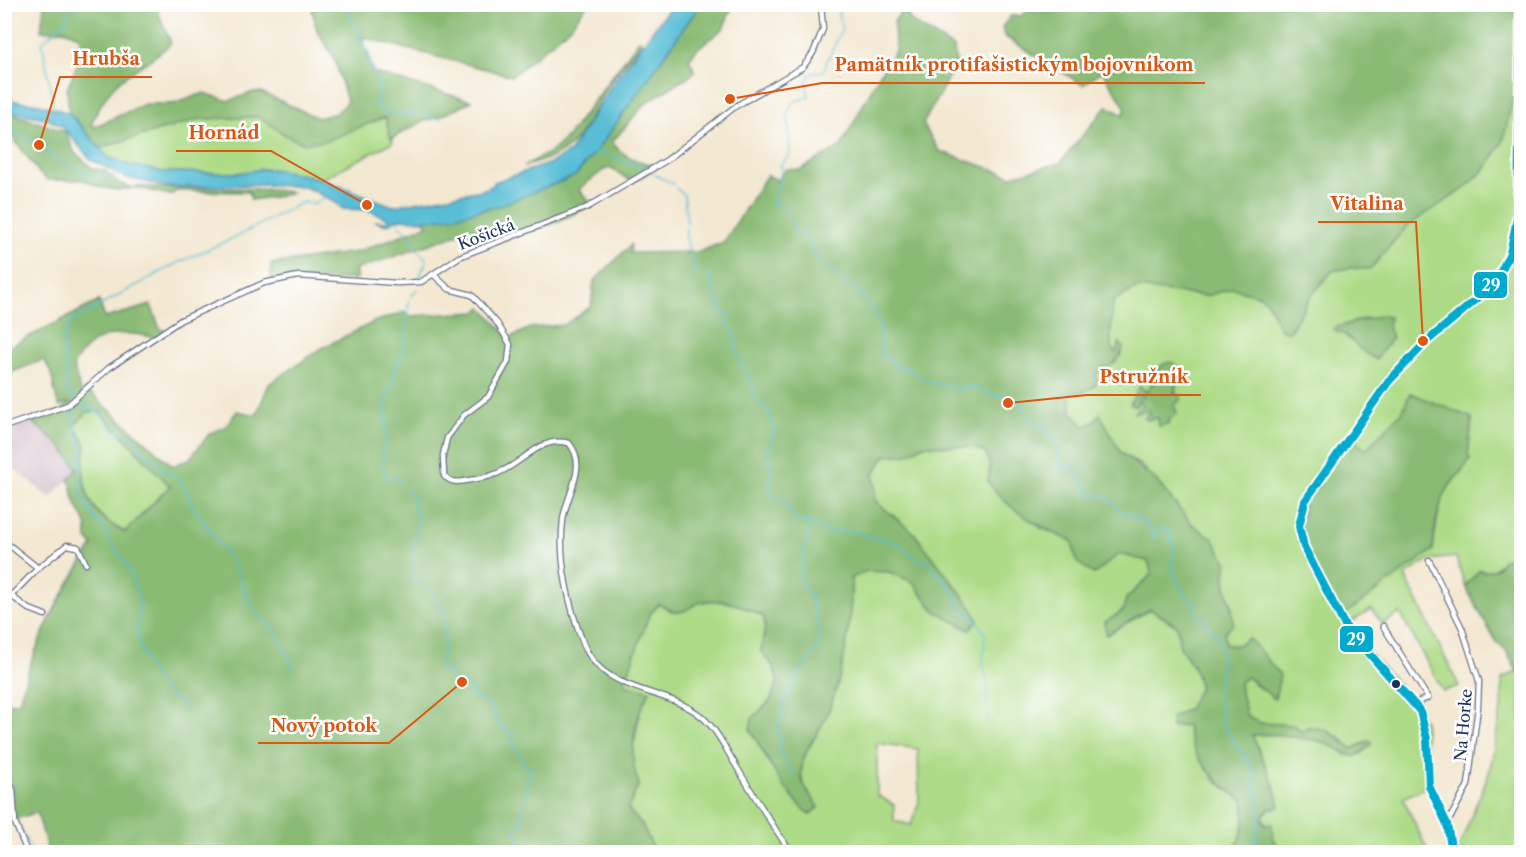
<svg xmlns="http://www.w3.org/2000/svg" width="1526" height="857" viewBox="0 0 1526 857" font-family="'Libre Caslon Text',serif">
	<style>
		.industrial { fill: #d2bdc7 }
		.green { fill: #aedb87; stroke: #648572; stroke-width: 1.5; fill-rule: evenodd }
		.forest { fill: #8abb74; stroke: #527569; stroke-width: 1.5; fill-rule: evenodd }
		.water { fill: #58bed5; stroke: #3a769a; stroke-width: 1.5 }
		.lines { fill: none; stroke-linecap: round; stroke-linejoin: round }
		.stream { stroke: #58bed5; stroke-width: 1.5 }
		.minor-casing { stroke: #677086; stroke-width: 7 }
		.minor { stroke: #fff; stroke-width: 4.5 }
		.bus-1-casing { stroke: #fff; stroke-width: 12 }
		.bus-1 { stroke: #00a9ce; stroke-width: 8 }
		.bus-dot { fill: #1b2f5e; stroke: #fff; stroke-width: 2 }
		.labels { text-anchor: middle; stroke-width: 5; stroke-linejoin: round; paint-order: stroke }
		.street-label { font-size: 16px; fill: #1b2f5e; stroke: #fff }
		.leader { fill: none; stroke: #de5710; stroke-width: 2 }
		.callout-dot { fill: #de5710; stroke: #fff; stroke-width: 2 }
		.callout-label { font-size: 18px; text-anchor: middle; font-weight: bold; fill: #de5710; stroke: #fff; stroke-width: 5; stroke-linejoin: round; paint-order: stroke }
		.line-badge { stroke: #fff; stroke-width: 2 }
		.badge-label { font-size: 16px; text-anchor: middle; font-weight: bold; fill: #fff }
	</style>
	<rect width="100%" height="100%" fill="#fff"/>
	<filter id="ink" filterUnits="userSpaceOnUse"><feTurbulence type="fractalNoise" baseFrequency=".0167" numOctaves="2"/><feDisplacementMap in="SourceGraphic" scale="12" xChannelSelector="R" yChannelSelector="G"/><feConvolveMatrix kernelMatrix="1 2 1 2 8 2 1 2 1" color-interpolation-filters="sRGB"/></filter>
	<filter id="wash" filterUnits="userSpaceOnUse"><feTurbulence type="fractalNoise" baseFrequency=".008" numOctaves="4" result="noise"/><feDisplacementMap in="SourceGraphic" scale="24" xChannelSelector="R" yChannelSelector="G"/><feGaussianBlur stdDeviation="1.35" result="paint"/><feColorMatrix in="noise" values="0 0 0 0 0 0 0 0 0 0 0 0 0 0 0 0 0 1.4 0 .05"/><feComposite in="paint" operator="in"/></filter>
	<g filter="url(#wash)">
		<rect width="100%" height="100%" fill="#f3e8d1"/>
		<path class="industrial" d="M30,420L60,445L78,469L50,498L5,461V429Z"/>
		<path class="green" d="M1521,5V556L1504,559C1497,567 1491,575 1480,570L1465,586L1456,557L1428,560L1405,576L1459,686L1443,691L1400,613L1383,624L1371,609L1345,626L1409,696L1424,721L1429,786L1403,798L1428,852H1281L1273,840L1271,830L1262,817L1269,809L1280,806L1273,783L1252,735C1280,734 1325,734 1346,755L1361,754L1371,744L1368,741L1352,749L1339,736L1301,732L1260,723L1246,715L1238,683L1247,677L1263,691L1239,646L1226,645L1224,633L1233,608L1222,579L1213,539L1192,524L1142,466L1121,453L1100,415L1090,425L1083,426L1071,411L1070,393H1083L1094,386L1096,372L1102,367L1114,364L1120,343L1116,352L1112,351L1109,331L1113,301L1138,288L1205,296L1233,288L1261,296L1268,303L1276,322L1291,330L1310,297L1332,271L1349,268L1370,269L1408,225L1464,189L1485,169L1512,101H1517ZM1366,318L1388,325C1390,343 1389,340 1379,356C1360,353 1351,337 1334,328ZM1164,364L1178,378C1173,394 1178,420 1158,426V418H1145L1151,413L1144,396H1139L1130,404L1140,391L1146,392L1155,381L1154,374ZM1410,393L1472,419L1468,454L1470,459C1465,468 1459,473 1453,481C1437,501 1436,527 1433,550L1350,437L1365,450L1403,411Z
			M259,117L287,136L334,137L385,117L393,142L321,179L272,169L238,173L164,172L129,165L108,157L99,148L199,119Z
			M100,411L170,486L125,532C87,515 78,484 86,445L74,426L87,412Z
			M923,445L972,447L986,453L990,466L988,482L1041,528L1072,541L1077,562L1094,574L1119,554L1148,561L1152,574L1126,599L1123,610L1106,622L1107,635L1150,609L1177,626L1180,647L1194,667L1200,688L1188,709L1171,718L1173,727L1188,725L1214,780L1243,800C1246,819 1245,837 1232,852H655L642,825L628,809L639,784L631,760L641,706L624,684L649,615L660,604C664,606 668,609 672,611C683,616 692,603 702,602C724,598 745,606 764,617L765,627L761,651L773,666L778,681L770,701L752,719L750,729C767,757 784,795 810,814L819,807C814,800 804,789 802,780C798,755 817,738 826,717C844,675 852,623 851,578L866,571L889,572L913,582L934,610L969,630L970,605L913,532L876,502L874,474L885,456L908,454ZM877,743L918,749L919,802L911,825L894,821V805L877,795Z
			M1521,669V852H1457L1490,770L1502,704V679Z"/>
		<path class="forest" d="M1074,4L1521,5L1517,102H1512L1503,142L1485,169L1464,189L1408,225L1370,269L1349,268L1332,271L1310,297L1289,332L1280,329L1268,303L1261,296L1233,288L1205,296L1138,288L1113,301C1112,319 1109,334 1112,351L1116,352L1120,342L1123,348L1120,357L1109,367H1102L1095,377L1098,380C1092,393 1081,390 1070,394L1071,411L1083,426L1090,425L1100,414L1121,453L1154,478L1192,524L1213,539L1227,563C1220,588 1234,598 1233,624L1224,633L1226,645H1238L1249,638L1280,675L1275,699L1247,677L1239,683L1246,715L1261,723L1295,725L1301,732L1307,727C1336,729 1332,736 1352,749L1371,741L1372,744L1355,757L1322,742L1277,734L1252,735L1273,783L1280,807L1269,809L1262,817L1264,824H1272L1273,840L1281,852H1232C1244,837 1246,819 1243,800C1217,784 1190,757 1187,725L1172,727L1171,718L1188,709L1200,688L1194,667L1180,647L1177,626L1150,609L1106,635L1105,622L1123,611L1126,599L1152,574L1148,561L1119,554L1094,574L1077,562L1072,541C1038,526 1010,512 988,482L990,466L986,453L972,447L923,445L908,454L885,456L874,474L876,502L913,532L970,605L978,620L970,630L934,610L913,582L889,572L866,571L851,578C852,623 844,675 826,717C817,738 797,755 802,780C804,789 814,800 819,807L810,814C784,795 767,757 750,729L752,719L770,701L778,681L773,666L761,652L765,627L764,617C745,606 724,597 702,602C692,604 683,616 672,611C667,609 664,606 659,604L649,615L624,684L650,691C634,717 627,756 639,784L628,809L642,825L655,852H48L37,812L13,820L12,787L5,771V703L19,702C33,646 60,593 93,546L87,539C88,514 79,517 74,498C72,491 73,486 68,480L78,469L60,445L30,420L62,410L71,403L59,406C53,392 54,370 43,360L5,375V349L99,301L105,318L151,305L160,329L165,330L156,338C121,329 91,332 73,366L81,393L86,389L173,466L189,459L210,433L226,426L237,411L256,415L269,384L322,348L376,321L405,312L411,316L477,312L482,307L509,338L530,328L564,325L591,306L594,281L631,245L630,253L699,252L724,242L767,175L777,180L787,169L800,170L841,146L878,77L895,51L894,22L903,8L912,22L954,48L956,64L923,124L939,151L1012,176L1060,163L1107,106L1123,115L1126,108L1102,71L1083,85L1004,36L1002,27L1011,16H1021L1031,8L1050,12ZM87,412H100L170,486L125,532C87,515 78,484 86,445L74,425Z
			M44,5H155L171,43C156,58 137,67 121,80C107,91 99,108 91,124L94,127L145,104H173L204,93L229,101L253,92H261L318,118L337,113L347,101L334,58L317,30L311,5H587L568,29L512,76L361,37L374,73L472,101L446,114L422,122L391,139L385,117L326,141L303,143L287,136L259,117L199,119L99,148C88,137 81,123 69,113L67,89L83,50L79,36L64,30L41,31Z
			M700,5H733L723,29L697,49L689,59L695,71L690,76L647,102L612,142C623,158 640,162 658,166L633,182L610,168L605,169L579,189L592,205L557,222L486,246L482,236L461,233L355,270L357,279L274,281L271,278V264L357,252L428,225L422,220L501,205L598,149Z
			M639,40L642,42C632,56 620,68 610,82C580,129 585,152 524,166L552,151L567,137Z
			M5,111L66,132L74,152L92,168L105,171L119,183L133,188L117,190L100,187L84,180H47L40,174L14,139L5,136Z
			M136,186C188,191 239,185 291,192C277,199 265,197 251,200L249,192L177,191L170,195L136,188Z
			M1383,315L1390,318L1388,325L1392,338L1376,359C1359,354 1353,335 1336,331L1334,328Z
			M1170,362L1177,365L1178,378L1174,393L1181,397V400L1174,405L1177,413L1169,420L1170,423L1159,426L1158,418L1147,420L1145,418L1147,413L1151,415L1150,410L1133,413L1143,406L1139,403L1144,396H1139L1136,407L1130,404L1140,386L1146,392L1154,382L1142,381C1146,376 1163,364 1170,362Z
			M1410,393L1472,418L1468,454L1470,459C1465,469 1456,476 1450,485C1437,504 1434,528 1433,550L1340,618L1299,533L1305,501L1350,437L1366,450L1403,411Z
			M1521,556V588L1511,601L1512,604L1521,598L1522,669L1518,673L1506,651L1496,642L1465,586L1480,570L1484,572L1496,569L1504,559Z"/>
		<path class="water" d="M672,5H700L598,149L575,176L501,205L451,217L422,220L397,219L386,225L375,221L386,222L389,219L368,210L343,209L332,200L305,187L264,185L170,187L127,178L91,160L61,125L41,117L5,111V100H7L40,104L69,113L108,157L129,165L164,172L238,173L262,169L281,170L321,179L393,206L483,190L494,185V182L551,163L570,152L613,83Z"/>
		<g class="lines">
			<path class="stream" d="M350,4L352,24L359,27V38L363,39L365,50L369,52L371,69L379,83L376,105L388,115L421,113L441,119
				M836,4L842,28L823,71L810,74L806,83L809,96L792,103L788,113L790,155L781,164L782,170L772,205L787,207L795,234L806,235C815,284 890,280 881,356L888,357L893,365L905,370L910,369L924,380L964,390L969,386L996,396L1006,394L1008,403L1014,401L1024,406L1027,417L1034,424L1047,427L1048,434L1055,438L1059,448V467L1062,470L1067,467L1074,468L1090,494L1105,496L1121,511L1145,522L1155,537L1160,528L1168,529L1174,547L1173,572L1187,597L1194,602L1196,612L1218,637L1222,650L1218,701L1221,715L1224,726L1255,772L1254,790L1259,794C1260,817 1264,836 1246,852
				M51,108L53,102L42,42L67,20L73,4
				M4,130C16,130 21,135 30,140C67,163 76,181 124,175
				M595,152L645,167
				M655,175L674,184
				M676,188L684,195L687,223
				M398,220L400,226L412,236L419,252L427,260L419,278
				M686,228C684,242 693,257 695,271L707,274L713,284L715,300L721,303V309L730,317L727,325C737,333 733,338 736,349C737,356 741,360 742,369L752,378C750,391 759,405 770,412L771,421L775,427L772,442L768,446V463L773,469L769,484L772,495L785,503L796,522L807,521L809,528L800,575L801,583L810,595L821,634L818,647L802,668L783,702L784,713L777,726L780,751L794,778
				M412,296L417,289
				M78,405L73,409V421L83,449L80,461L83,468L81,495L98,523L104,526C107,531 108,539 111,543C119,556 130,566 134,582C136,588 141,602 140,609C137,618 136,631 139,640C144,661 160,695 182,702L185,710
				M402,484L395,477L388,479L383,466V443L387,440L385,400L393,384L394,369L404,351L409,300
				M406,490L413,497V509L420,516L417,522L418,534L412,544L415,558L412,579C416,584 418,582 423,586C435,593 447,611 446,625L442,628L445,637L440,669L443,673L448,671L454,683L462,682L481,702L491,703V710L503,729L515,734L511,742L523,758V765L531,766L532,769L526,783L529,797L523,804V825L518,824L515,832L522,841L516,846L517,852
				M807,522L829,532H858L871,538L885,539L903,546L919,561H927L935,573H939C945,582 959,595 960,606L973,616L985,633L983,664L987,680V720L992,723
				M295,670L276,632L255,610L246,594L239,575L227,554L191,504L182,481L162,469L159,462C150,460 136,447 135,438L114,430L101,414L78,404L67,390L63,338L71,322L173,265L236,237L293,207L304,202L315,204L327,196
				M4,781L10,790
				M17,821L32,852"/>
		</g>
	</g>
	<g filter="url(#ink)">
		<g class="lines">
			<g class="minor-casing">
				<path id="minor" d="M434,275L449,289L472,295L497,323L510,344L508,362L488,397L464,415L447,438L443,455L444,476C453,484 459,482 470,480C483,478 495,476 506,469C527,458 543,436 569,443C589,467 566,494 563,520C558,560 569,608 584,645C604,694 665,687 701,716C716,728 725,748 735,764C753,794 771,824 791,852
					M4,427L68,405L109,368L181,320L264,283L298,276L397,283L421,282L459,257L588,207L667,160L736,106L803,67L813,53L823,29L821,4
					M4,541L38,568
					M1429,560L1462,628L1479,681L1478,707L1468,785L1447,824
					M4,590L27,608L45,615
					M4,603L38,568L67,545L78,547L86,564
					M1383,626L1428,698L1415,703
					M4,768L13,790L15,823L27,852
					M1452,852L1447,824L1429,786L1427,739L1420,711L1345,626L1304,547L1299,526L1305,501L1389,381L1426,342L1484,293L1499,275L1510,253L1518,214L1521,4"/>
			</g>
			<use href="#minor" class="minor"/>
			<g class="bus-1-casing">
				<path id="bus-1" d="M1452,852L1447,824L1429,786L1427,739L1420,711L1345,626L1304,547L1299,526L1305,501L1389,381L1426,342L1484,293L1499,275L1510,253L1518,214L1521,4"/>
			</g>
			<use href="#bus-1" class="bus-1"/>
		</g>
	</g>
	<circle class="bus-dot" cx="1396" cy="684" r="5"/>
	<g class="labels">
		<g class="street-label">
			<text transform="translate(486 234) rotate(-21)" y="6">Košická</text>
			<text transform="translate(1463 725) rotate(-85)" y="6">Na Horke</text>
		</g>
	</g>
	<path class="leader" d="M39 145L60 77H152M730 99L822 83H1205M367 205L271 151H176M1423 341L1416 222H1318M1008 403L1087 395H1201M462 682L389 743H258"/>
	<g class="callout-dot">
		<circle cx="39" cy="145" r="6"/>
		<circle cx="730" cy="99" r="6"/>
		<circle cx="367" cy="205" r="6"/>
		<circle cx="1423" cy="341" r="6"/>
		<circle cx="1008" cy="403" r="6"/>
		<circle cx="462" cy="682" r="6"/>
	</g>
	<g class="callout-label">
		<text x="106" y="65">Hrubša</text>
		<text x="1014" y="71">Pamätník protifašistickým bojovníkom</text>
		<text x="224" y="139">Hornád</text>
		<text x="1367" y="210">Vitalina</text>
		<text x="1144" y="383">Pstružník</text>
		<text x="324" y="732">Nový potok</text>
	</g>
	<g class="line-badge">
		<rect x="1473" y="271" width="35" height="28" rx="6" fill="#00a9ce"/>
		<rect x="1339" y="625" width="35" height="28" rx="6" fill="#00a9ce"/>
	</g>
	<g class="badge-label">
		<text x="1491" y="291">29</text>
		<text x="1356" y="645">29</text>
	</g>
	<rect width="1526" height="857" fill="none" stroke="#fff" stroke-width="24"/>
</svg>
